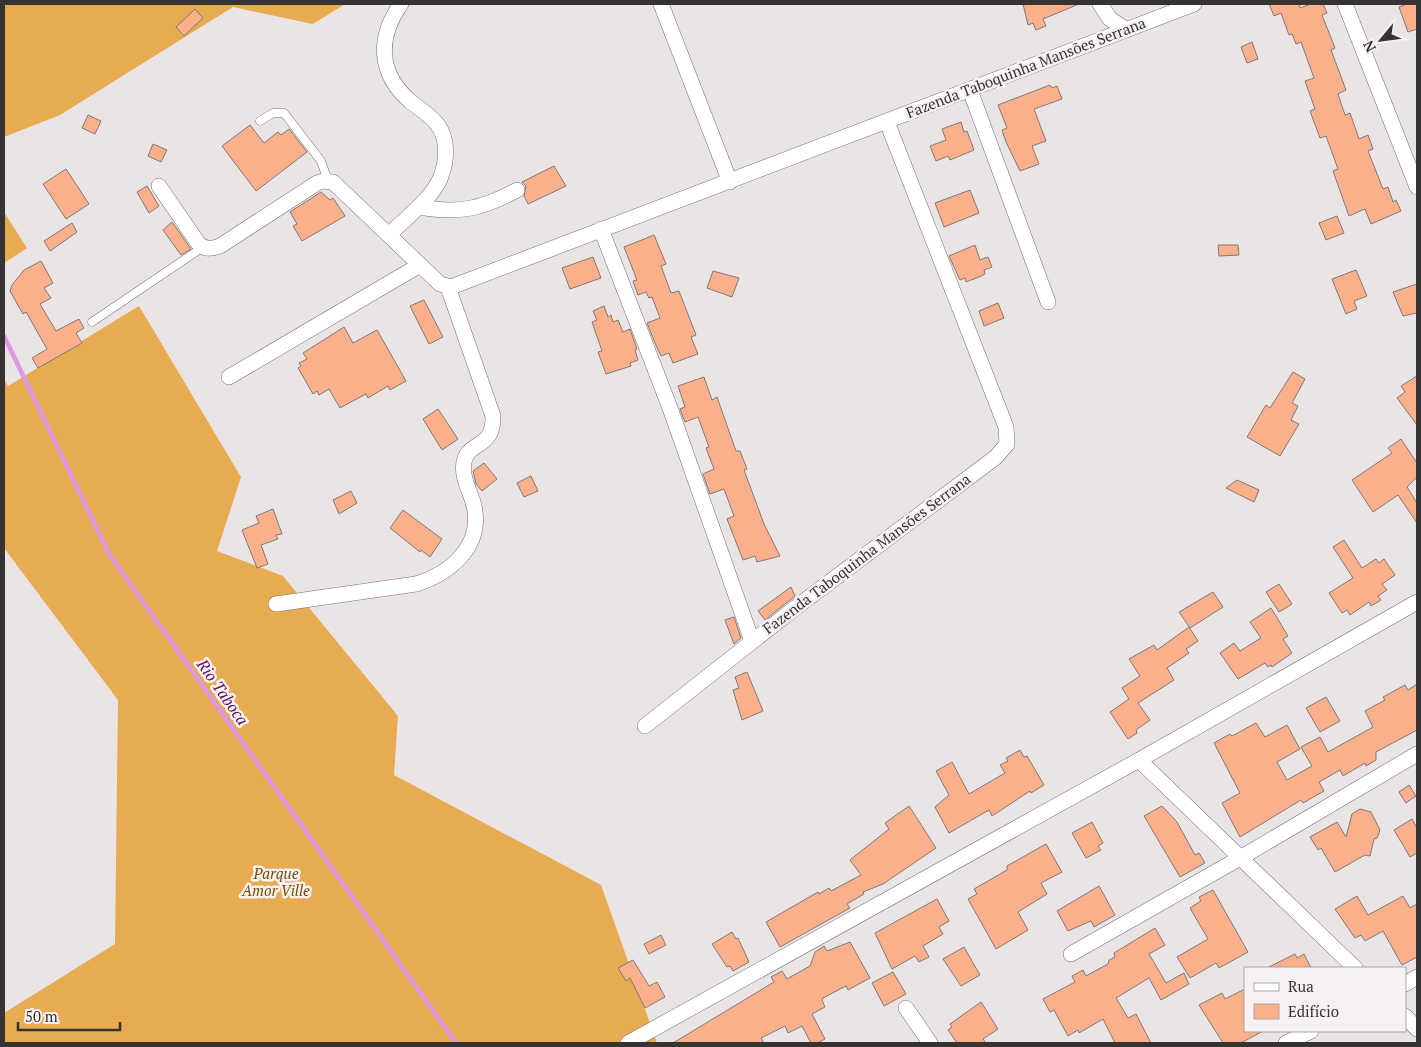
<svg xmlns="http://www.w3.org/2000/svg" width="1421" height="1047" viewBox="0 0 1421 1047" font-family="'PT Serif',serif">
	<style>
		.forest { fill: #e7ab52 }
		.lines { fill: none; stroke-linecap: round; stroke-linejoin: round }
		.stream { stroke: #dd98e2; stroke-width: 4.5 }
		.building { fill: #fbb08b; stroke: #7e7876 }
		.lane-casing { stroke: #767070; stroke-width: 9 }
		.street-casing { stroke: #767070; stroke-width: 16 }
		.lane { stroke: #fff; stroke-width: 8 }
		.street { stroke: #fff; stroke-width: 15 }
		.labels { text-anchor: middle; stroke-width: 5; stroke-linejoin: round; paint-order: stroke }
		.street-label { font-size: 15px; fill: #363333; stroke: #f8f1f1 }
		.park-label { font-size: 15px; font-style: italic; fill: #744d03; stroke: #f8f1f1 }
		.water-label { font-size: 16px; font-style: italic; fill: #600867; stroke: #f8f1f1 }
	</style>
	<rect width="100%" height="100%" fill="#ebe4e4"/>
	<path class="forest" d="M4,4H345L313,24L233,7L60,115L4,137Z
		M4,212L27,248L4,263Z
		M139,306L241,477L217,551L283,576L398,716L394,775L601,885L657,1043H4V1013L115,944L118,700L4,548V379L8,386Z"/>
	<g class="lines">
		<path class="stream" d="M4,336L109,554L456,1043"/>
	</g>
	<path class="building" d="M1023,4H1079L1043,19L1046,26L1036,30L1033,23L1028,25Z
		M1269,4H1302L1299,6L1300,8L1311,4H1323L1327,13L1322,15L1335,48L1331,50L1346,90L1338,94L1345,115L1350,113L1359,139L1368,135L1373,149L1368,151L1383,189L1388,187L1393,202L1396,200L1401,211L1371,224L1365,209L1349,216L1333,171L1338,169L1326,136L1320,138L1310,111L1315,109L1305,81L1314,78L1301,42L1296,44L1292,34L1289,35L1281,13L1274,16Z
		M1407,4H1417V29L1408,32L1399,7Z
		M195,9L203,18L184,36L176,27Z
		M1252,42L1258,59L1247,63L1241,47Z
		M1050,85L1052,88L1057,86L1062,99L1034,109L1046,141L1032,146L1039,164L1020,171L1006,142L1002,130L1007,128L998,105Z
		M88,115L101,121L95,134L82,128Z
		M961,122L964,132L967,131L974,150L950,160L948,156L936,161L930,146L946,140L942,129Z
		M250,125L264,143L278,132L281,135L289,129L307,152L256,191L222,146Z
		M153,144L167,150L161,162L148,156Z
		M554,166L566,186L528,204L524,196L526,186L522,182Z
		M66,169L89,204L66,219L43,184Z
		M147,186L159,206L149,213L137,192Z
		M970,190L979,213L944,227L935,203Z
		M321,192L330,200L333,198L345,216L302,241L293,226L297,224L290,212Z
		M1337,216L1344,233L1326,240L1319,223Z
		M172,222L191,249L181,255L163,230Z
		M72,223L77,232L50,251L44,241Z
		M654,235L666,264L661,266L671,293L679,291L696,335L691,337L698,354L673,363L669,353L661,356L655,343L647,323L660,318L652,297L649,298L646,292L638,295L633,281L637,280L624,247Z
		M975,245L980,260L988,257L992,267L984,270L985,274L979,277L966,282L965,278L960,280L949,256Z
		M1218,245H1238L1239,255L1219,256Z
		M593,257L601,278L570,289L562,268Z
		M41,261L53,283L44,288L51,298L40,304L56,331L79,319L84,328L76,333L82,343L38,368L32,358L47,349L26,312L23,314L10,291L12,285L24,270Z
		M1356,270L1367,296L1354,301L1357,309L1346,314L1332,279Z
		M713,271L739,278L732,297L707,288Z
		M1417,284V313L1403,316L1393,292Z
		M424,300L443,337L429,344L410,306Z
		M998,303L1004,318L984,326L979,311Z
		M604,306L608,317L611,315L613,322L618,320L623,332L630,329L637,349L635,350L638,360L630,363L631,366L606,374L598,352L602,351L592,322L597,320L593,311Z
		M344,327L353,343L377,330L406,381L390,390L388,386L368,398L366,394L340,408L329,389L319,395L317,391L313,394L298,368L301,366L299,363L307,359L303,353Z
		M1293,372L1305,379L1292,403L1298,406L1291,420L1299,424L1280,456L1247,437L1266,405L1270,408Z
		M1417,376V425L1397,398L1405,392L1401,386Z
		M704,377L712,400L717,397L736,451H740L747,469L744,470L764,524L780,556L757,562L755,556L743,560L727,519L734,516L724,489L710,494L703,474L714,469L706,448L709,447L698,417L685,422L680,409L685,407L678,386Z
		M438,409L458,439L442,450L423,419Z
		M1401,439L1417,463V477L1407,487L1417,503V523L1398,495L1373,512L1352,480L1392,453L1388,448Z
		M484,463L497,479L482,491L476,484L473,471Z
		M531,476L538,491L524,497L517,483Z
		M1237,480L1259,490L1254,502L1226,488Z
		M351,491L357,503L339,514L333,500Z
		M273,509L282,534L276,535L278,539L261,545L268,564L257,568L242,530L259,523L256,516Z
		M403,510L442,539L430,557L421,550L420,552L390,528Z
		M1344,540L1362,568L1376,559L1379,563L1384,559L1395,575L1382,584L1387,590L1378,596L1381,600L1371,606L1369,602L1350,615L1347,610L1342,613L1329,593L1353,578L1333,547Z
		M1279,584L1292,604L1279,612L1266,592Z
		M791,587L795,596L765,620L758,611Z
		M1213,592L1223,607L1190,628L1179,612Z
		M1271,608L1288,636L1283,639L1292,653L1272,667L1271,665L1268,667L1265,663L1238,679L1220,653L1234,643L1240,651L1261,638L1250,622Z
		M734,617L741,638L734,644L725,620Z
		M1189,627L1198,641L1186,649L1189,653L1167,668L1174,680L1138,703L1150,720L1136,730L1137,733L1128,739L1110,712L1129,699L1122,688L1140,676L1129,659L1154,645L1157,650Z
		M747,672L763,711L742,720L733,690L739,688L735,677Z
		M1417,684V730L1376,752V760L1366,766L1365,763L1343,776L1340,770L1319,782L1324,791L1303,803L1301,800L1240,837L1222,803L1240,793L1214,743L1230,734L1232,736L1256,723L1265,737L1287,725L1300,749L1277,762L1287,780L1312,766L1301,747L1320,737L1328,752L1373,727L1365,711L1385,700L1383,697L1405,685L1408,690Z
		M1326,697L1340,721L1320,732L1306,708Z
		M1020,750L1024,757L1027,756L1044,785L1031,793L1030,791L992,816L989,810L949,833L935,807L949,795L936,771L952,762L969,794L1005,773L1000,765L1008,761L1006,758Z
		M1409,785L1416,796L1406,803L1399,792Z
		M909,806L936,848L883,884L863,892L864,894L847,904L850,908L780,947L766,922L818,892L819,894L829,888L831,891L861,875L850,860L889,829L885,823Z
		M1162,806L1177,822L1195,855L1199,853L1205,863L1180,877L1144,816Z
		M1360,809L1371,812L1380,830L1377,838L1374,839L1370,856L1365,855L1335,872L1321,848L1318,850L1310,837L1337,822L1346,837L1352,814Z
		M1412,819L1417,828V853L1410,857L1394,830Z
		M1092,822L1103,843L1098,846L1101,850L1086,858L1072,833Z
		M1046,844L1062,872L1041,883L1047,894L1018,912L1028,930L996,949L968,899L977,894L974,889L1007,870V866Z
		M1099,886L1115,915L1094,927L1091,921L1068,931L1057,911Z
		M1213,890L1248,952L1219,968L1216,963L1190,978L1177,957L1208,939L1190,908L1201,901L1199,897Z
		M1357,896L1368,915L1403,896L1410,908L1417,904V957L1402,965L1383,931L1365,941L1361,935L1355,938L1335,909Z
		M937,899L949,921L939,927L943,934L923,946L929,957L919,962L915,956L892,969L875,933Z
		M1155,928L1165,945L1149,954L1166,983L1184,973L1189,984L1161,1000L1149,978L1116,998L1128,1018L1136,1014L1151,1043H1115L1103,1019L1079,1033L1078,1030L1068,1036L1054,1010L1050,1012L1043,999L1075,982L1072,976L1083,970L1086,976L1108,964L1109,960L1115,957L1114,953Z
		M732,932L736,939L738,938L749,962L733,971L730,966L727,967L712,944Z
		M661,935L666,945L649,954L644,944Z
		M850,942L870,978L848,990L846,986L823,998L822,1000L825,1007L812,1014L825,1039L817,1043H811L802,1026L788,1033L785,1026L761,1038L764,1043H673L774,982L771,977L782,971L787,979L810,966L815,952L824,946L827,951Z
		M964,947L980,975L961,986L943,959Z
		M1295,954L1297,958L1304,954L1311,968H1267Z
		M633,960L649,986L657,982L665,997L645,1008L630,978L626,981L618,968Z
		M893,972L906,994L884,1006L872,983Z
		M1245,989V1031H1263L1241,1043H1223L1199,1005L1222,993L1225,999Z
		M981,1002L998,1029L983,1039L986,1043H957L948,1030L952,1027L950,1024Z"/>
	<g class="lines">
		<g class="lane-casing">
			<path id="lane" d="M260,121L273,113H284L321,161L328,181
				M92,322L203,247"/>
		</g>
		<g class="street-casing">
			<path id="street" d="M661,4L730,182
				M1100,4L1110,19L1127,30
				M1345,4L1417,187
				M970,90L1048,302
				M159,186L198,243C205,250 211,249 220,246L317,183L323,181L333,182L440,284L451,287L1194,4
				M419,207C459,214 482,209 517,190
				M601,229L670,408L752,641
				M389,235C406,217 429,202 440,179C447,162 449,139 437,124C430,115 420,109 411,102C378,74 377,38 401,4
				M229,377L420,265
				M276,604L416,584C451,573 483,546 474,506C471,492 461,478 464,462C468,441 494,449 493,416L448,287
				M645,726L795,608L996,457L1007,444L1006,427L887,122
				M1139,760L1355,968
				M1071,954L1240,858L1417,754
				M1405,984L1417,977
				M906,1008L930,1043
				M1405,1016L1417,1029
				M628,1043L1139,760L1417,602
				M1286,1043L1311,1031"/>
		</g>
		<use href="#lane" class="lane"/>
		<use href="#street" class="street"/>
	</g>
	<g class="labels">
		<g class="street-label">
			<text transform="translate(1026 68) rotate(-21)" y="5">Fazenda Taboquinha Mansões Serrana</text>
			<text transform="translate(867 554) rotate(-37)" y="5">Fazenda Taboquinha Mansões Serrana</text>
		</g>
		<g class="park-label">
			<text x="276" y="879">Parque<tspan x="276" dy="17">Amor Ville</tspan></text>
		</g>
		<g class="water-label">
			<text transform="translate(223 692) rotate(55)" y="6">Rio Taboca</text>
		</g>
	</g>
	<rect width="1421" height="1047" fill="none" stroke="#363333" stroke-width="10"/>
	<rect x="1244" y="967" width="162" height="65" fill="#f8f1f1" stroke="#aaa5a5"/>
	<rect x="1254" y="983" width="25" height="8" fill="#ffffff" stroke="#aaa5a5"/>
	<text x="1288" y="992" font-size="15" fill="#363333">Rua</text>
	<rect x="1254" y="1004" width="25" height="15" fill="#fbb08b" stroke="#aaa5a5"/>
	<text x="1288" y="1017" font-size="15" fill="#363333">Edifício</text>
	<g transform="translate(1381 40) rotate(241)" stroke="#f8f1f1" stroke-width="4" paint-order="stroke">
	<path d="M0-4L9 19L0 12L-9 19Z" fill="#363333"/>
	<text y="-8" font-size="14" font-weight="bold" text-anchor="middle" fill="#363333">N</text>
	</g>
	<path d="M18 1022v8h102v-8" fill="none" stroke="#363333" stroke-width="2.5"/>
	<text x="25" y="1022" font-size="15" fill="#363333" stroke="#f8f1f1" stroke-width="4" paint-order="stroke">50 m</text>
</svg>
